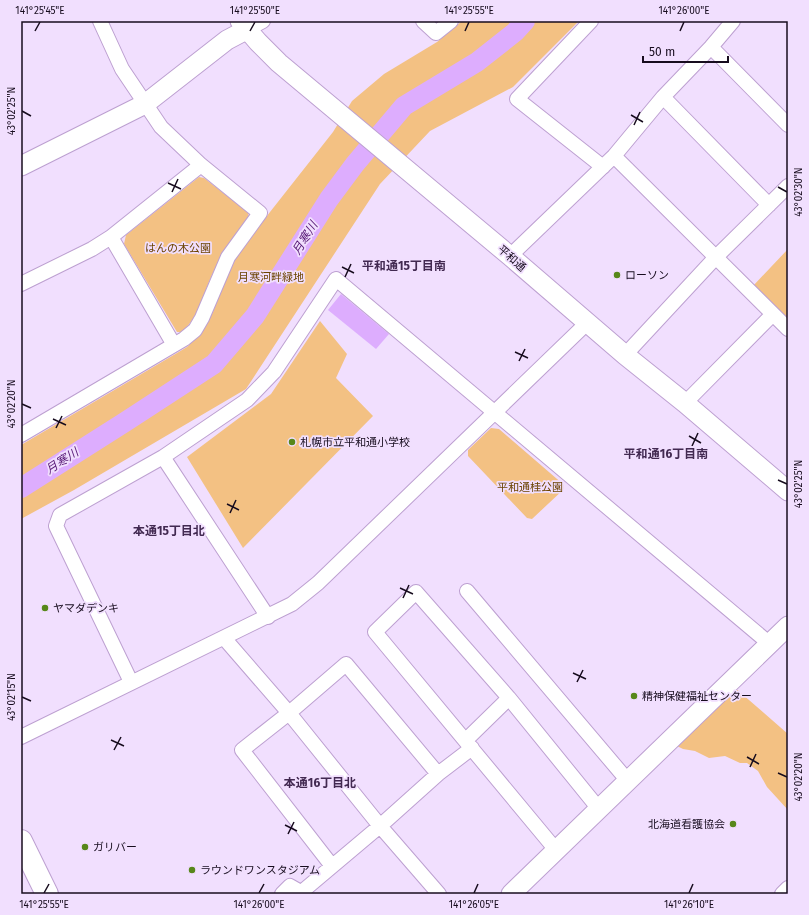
<svg xmlns="http://www.w3.org/2000/svg" width="809" height="915" viewBox="0 0 809 915" font-family="'Fira Sans','Noto Sans JP',sans-serif">
	<style>
		.green { fill: #f3c183 }
		.water { fill: #ddadfe }
		.lines { fill: none; stroke-linecap: round; stroke-linejoin: round }
		.river { stroke: #ddadfe; stroke-width: 20 }
		.street-casing { stroke: #bda0d1; stroke-width: 16 }
		.secondary-casing { stroke: #bda0d1; stroke-width: 21 }
		.highway-casing { stroke: #bda0d1; stroke-width: 24 }
		.street { stroke: #fff; stroke-width: 14 }
		.secondary { stroke: #fff; stroke-width: 19 }
		.highway { stroke: #fff; stroke-width: 22 }
		.ticks { fill: none; stroke: #170c1e; stroke-width: 1.5 }
		.poi-dot { fill: #57871a; stroke: #f1dffe; stroke-width: 1.5 }
		.labels { text-anchor: middle; stroke-width: 3.5; stroke-linejoin: round; paint-order: stroke }
		.park-label { font-size: 11px; fill: #6b4300; stroke: #f1dffe }
		.street-label { font-size: 11px; fill: #170c1e; stroke: #f1dffe }
		.poi-label { font-size: 11px; fill: #170c1e; stroke: #f1dffe; text-anchor: start }
		.water-label { font-size: 12px; font-style: italic; fill: #571976; stroke: #f1dffe }
		.neighbourhood-label { font-size: 12px; font-weight: bold; fill: #422951; stroke: #f1dffe }
		.neatline { fill: none; stroke: #170c1e; stroke-width: 1.5 }
		.ticks-label { font-size: 10px; text-anchor: middle; fill: #170c1e }
	</style>
	<rect width="100%" height="100%" fill="#f1dffe"/>
	<path class="green" d="M462,21H579L513,87L430,131L380,184L246,389L74,490L21,519V445L177,353L187,347L201,333L213,312L224,281L234,260L270,212L333,132L352,101L384,74L437,42Z
		M199,177L204,178L248,212L249,218C235,236 222,254 212,275C202,296 201,314 182,332H177L124,244L126,235Z
		M788,249V321L753,286Z
		M320,321L347,354L336,378L373,416L243,548L187,457L271,394Z
		M491,428L499,429L564,485V489L532,519L527,518L468,456V450Z
		M734,687L788,734V810L767,787L758,771L747,763H740L725,756L709,758L695,751L683,749L675,745Z"/>
	<path class="water" d="M341,294L389,334L376,349L328,310Z"/>
	<g class="lines">
		<path class="river" d="M21,488L125,422L214,364L255,316L329,199L355,164L404,106L477,62L515,32L525,21"/>
		<g class="street-casing">
			<path id="street" d="M423,21L436,33L451,21
				M591,21L517,99L603,167
				M246,30L263,21
				M711,47L788,125
				M663,97L769,205
				M614,156L788,329
				M111,237L174,345
				M510,256L614,156L663,97L711,47L733,21
				M21,284L92,249L111,237L201,165
				M625,355L716,257L788,186
				M685,403L773,314
				M21,435L184,339L195,330L202,318L228,257L260,213L201,165L161,127L122,69L100,21
				M163,457L268,617
				M467,591L628,781
				M224,638L289,713L380,826L439,894
				M131,682L56,526L60,515L163,457L247,400L274,372L336,279L770,644
				M21,737L292,604L318,583L587,323
				M466,740L509,698
				M556,850L375,632L416,592L509,698L599,809
				M332,866L242,750L289,713L346,664L438,774
				M282,894L290,886L304,894
				M304,894V890L380,826L438,774L472,748
				M782,894L788,888"/>
		</g>
		<g class="secondary-casing">
			<path id="secondary" d="M240,21L258,42L279,63L510,256L625,355L685,403L788,491
				M21,166L145,104L227,40L246,30
				M511,894L788,626"/>
		</g>
		<g class="highway-casing">
			<path id="highway" d="M21,841L47,894"/>
		</g>
		<use href="#street" class="street"/>
		<use href="#secondary" class="secondary"/>
		<use href="#highway" class="highway"/>
	</g>
	<path class="ticks" d="M35,31L40,22M250,31L255,22M465,31L469,22M680,31L684,22M22,111L31,116M631,115L643,122M634,125L640,112M168,183L181,189M778,187L787,192M172,192L178,179M342,267L354,273M345,277L351,264M515,352L528,358M519,361L525,349M22,404L31,408M53,419L66,425M56,428L62,416M689,436L701,443M692,446L698,433M778,480L787,484M227,504L239,510M230,513L236,500M400,588L413,594M403,598L409,585M573,673L586,679M577,682L583,670M22,697L31,701M111,740L124,746M114,750L121,737M747,757L759,764M750,767L756,754M778,773L787,777M285,825L297,831M288,834L294,822M44,893L49,884M259,893L264,884M474,893L478,884M689,893L693,884"/>
	<g class="poi-dot">
		<circle cx="617" cy="275" r="4"/>
		<circle cx="292" cy="442" r="4"/>
		<circle cx="45" cy="608" r="4"/>
		<circle cx="634" cy="696" r="4"/>
		<circle cx="733" cy="824" r="4"/>
		<circle cx="85" cy="847" r="4"/>
		<circle cx="192" cy="870" r="4"/>
	</g>
	<g class="labels">
		<g class="park-label">
			<text x="178" y="252">はんの木公園</text>
			<text x="271" y="281">月寒河畔緑地</text>
			<text x="530" y="491">平和通桂公園</text>
		</g>
		<g class="street-label">
			<text transform="translate(512 258) rotate(41)" y="4">平和通</text>
		</g>
		<g class="poi-label">
			<text x="625" y="279">ローソン</text>
			<text x="300" y="446">札幌市立平和通小学校</text>
			<text x="53" y="612">ヤマダデンキ</text>
			<text x="642" y="700">精神保健福祉センター</text>
			<text x="725" y="828" text-anchor="end">北海道看護協会</text>
			<text x="93" y="851">ガリバー</text>
			<text x="200" y="874">ラウンドワンスタジアム</text>
		</g>
		<g class="water-label">
			<text transform="translate(305 238) rotate(-58)" y="4">月寒川</text>
			<text transform="translate(62 461) rotate(-33)" y="4">月寒川</text>
		</g>
		<g class="neighbourhood-label">
			<text x="404" y="270">平和通15丁目南</text>
			<text x="666" y="458">平和通16丁目南</text>
			<text x="169" y="535">本通15丁目北</text>
			<text x="320" y="787">本通16丁目北</text>
		</g>
	</g>
	<rect width="809" height="915" fill="none" stroke="#f1dffe" stroke-width="44"/>
	<path d="M643 56v6h85v-6" fill="none" stroke="#170c1e" stroke-width="2"/>
	<text x="649" y="56" font-size="12" fill="#170c1e" stroke="#f1dffe" stroke-width="3" paint-order="stroke">50 m</text>
	<rect x="22" y="22" width="765" height="871" class="neatline"/>
	<g class="ticks-label">
		<text x="40" y="14">141°25'45"E</text>
		<text x="255" y="14">141°25'50"E</text>
		<text x="469" y="14">141°25'55"E</text>
		<text x="684" y="14">141°26'00"E</text>
		<text transform="translate(11 111) rotate(-90)" y="4">43°02'25"N</text>
		<text transform="translate(798 192) rotate(-90)" y="4">43°02'30"N</text>
		<text transform="translate(11 404) rotate(-90)" y="4">43°02'20"N</text>
		<text transform="translate(798 484) rotate(-90)" y="4">43°02'25"N</text>
		<text transform="translate(11 697) rotate(-90)" y="4">43°02'15"N</text>
		<text transform="translate(798 777) rotate(-90)" y="4">43°02'20"N</text>
		<text x="44" y="908">141°25'55"E</text>
		<text x="259" y="908">141°26'00"E</text>
		<text x="474" y="908">141°26'05"E</text>
		<text x="689" y="908">141°26'10"E</text>
	</g>
</svg>
